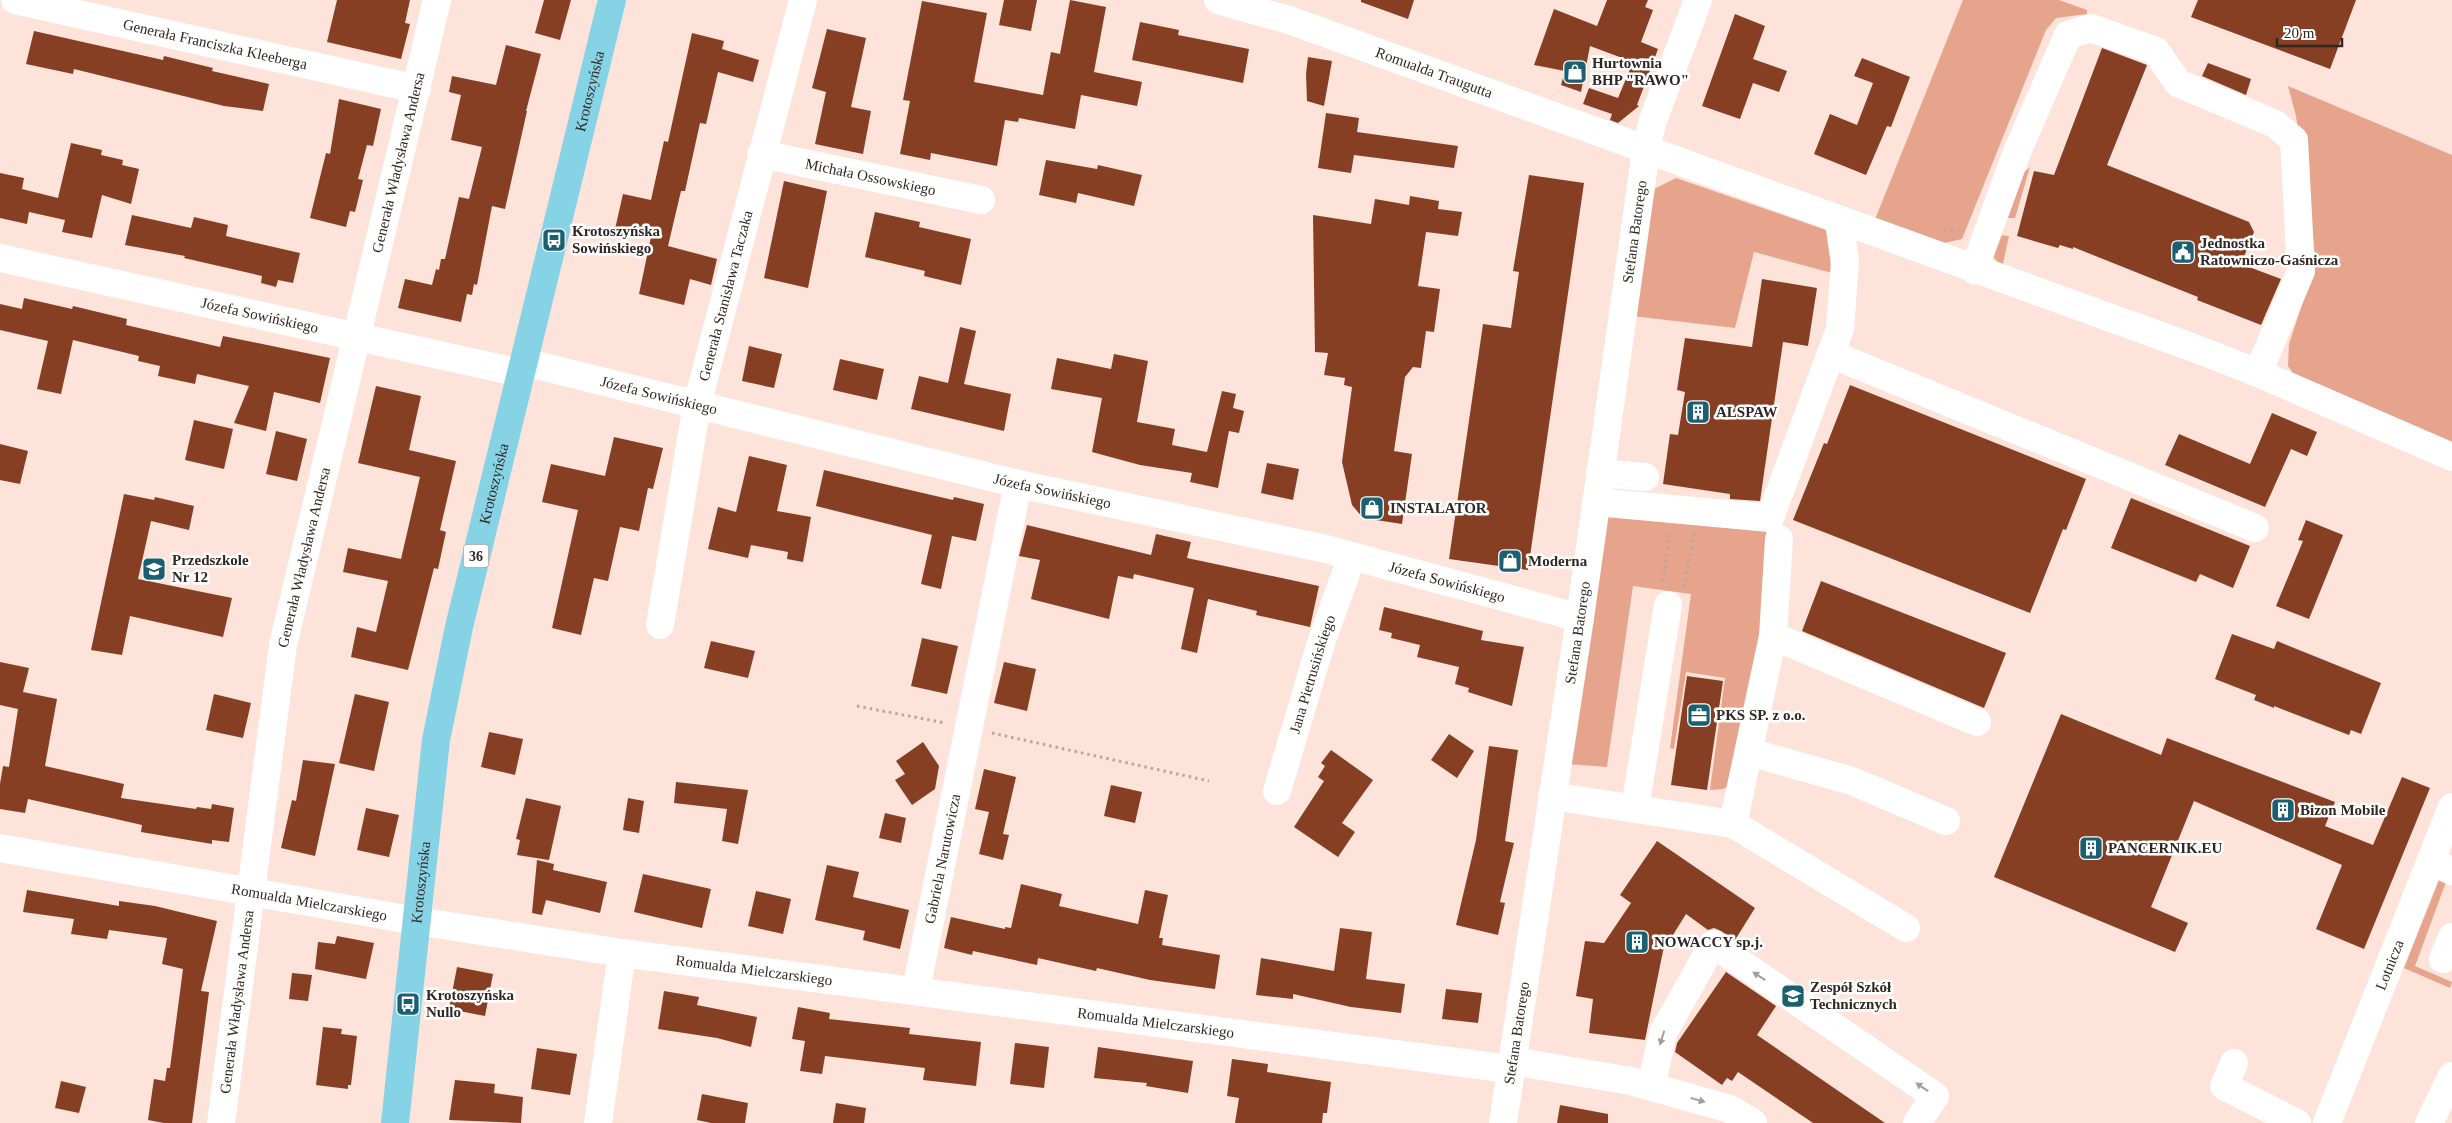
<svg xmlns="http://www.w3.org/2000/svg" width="2452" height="1123" viewBox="0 0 2452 1123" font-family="Georgia,serif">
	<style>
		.green { fill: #e7a48c }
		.building { fill: #863f23 }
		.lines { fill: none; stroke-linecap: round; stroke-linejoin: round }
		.path { stroke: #bba59e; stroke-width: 3; stroke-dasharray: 2.5 4; stroke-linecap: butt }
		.minor { stroke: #fff; stroke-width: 28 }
		.major { stroke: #87d3e6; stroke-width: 28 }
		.oneway { fill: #a29e9c }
		.labels { text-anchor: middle; stroke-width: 5; stroke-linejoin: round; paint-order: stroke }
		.shield { fill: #fff; stroke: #6f6865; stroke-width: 1 }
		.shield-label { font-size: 14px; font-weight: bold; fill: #312723 }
		.street-label { font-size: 15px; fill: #312723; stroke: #fff }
		.poi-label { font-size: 15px; font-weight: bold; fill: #312723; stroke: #fff; text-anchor: start }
	</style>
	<rect width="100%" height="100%" fill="#fee3da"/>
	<path class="green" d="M1963,0H2059L2087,10V14L2056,18L2046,30L1962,239L1935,245L1874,222Z
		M2288,86L2452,155V451L2302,386L2288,366L2289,344L2316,262L2296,116Z
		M2030,167L2015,218H1997L2007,188Z
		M1676,178L1826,230L1832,273L1754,252L1735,328L1632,316L1650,191Z
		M1991,234L2009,236L2002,268L1989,251Z
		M1605,515L1770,532L1775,535L1739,770L1733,784L1723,789L1710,790L1725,678L1686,672L1674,749L1670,748L1691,594L1633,586L1607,767L1567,764Z
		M2439,880L2446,882L2415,966L2452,982L2450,988L2404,968Z"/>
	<path class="building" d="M337,0H410L405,23L410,24L401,59L327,42Z
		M544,0H571L560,40L535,33Z
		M1004,0H1037L1031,31L999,25Z
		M1070,0L1106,7L1094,72L1142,82L1137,106L1081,95L1075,129L1019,118L1018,122L1005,120L997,166L931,153L930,160L900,154L910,101L903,100L922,1L987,13L974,82L1043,95L1051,52L1060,54Z
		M1361,0H1414L1408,19L1361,2Z
		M1607,0H1648L1645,7L1653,10L1641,42L1658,49L1637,105L1639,106L1618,123L1610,120L1612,114L1583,104L1589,88L1618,98L1633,62L1590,46L1581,92L1561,85L1565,71L1534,65L1554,9L1597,26Z
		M2198,0H2356L2330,69L2191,17Z
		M1735,14L1765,26L1753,59L1787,71L1779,92L1753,83L1740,119L1702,106Z
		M1140,22L1179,30L1178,35L1249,49L1243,83L1132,60Z
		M827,29L866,38L851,107L871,111L863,154L815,144L826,92L812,88Z
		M34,31L163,60L164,56L213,68L212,71L269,84L263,111L224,106L74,69L73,74L26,64Z
		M692,33L724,41L722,49L759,60L753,82L718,72L706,124L700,123L685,191H681L668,246L717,259L711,285L690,279L684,305L639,294L651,237L615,229L623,194L651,200L664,141L668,142Z
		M506,45L541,54L526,111H527L505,209L492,206L477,285L474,284L472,295L467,294L461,322L398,308L405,279L432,285L436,269L439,270L441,259H445L459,197L469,199L482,147L451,140L461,95L449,92L452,76L496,85Z
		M2102,48L2147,65L2107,165L2249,222L2254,232L2241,264L2281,279L2261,325L2197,300L2198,297L2073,247V249L2060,245L2058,248L2017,236L2034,171L2054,175Z
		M1308,57L1332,61L1324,106L1307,101L1306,74Z
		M1862,58L1910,77L1891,127L1887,126L1866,175L1814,154L1830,114L1857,125L1873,83L1854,76Z
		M2208,63L2251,79L2246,95L2202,76Z
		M339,99L381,109L373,146L367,145L358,179L363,180L355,212L350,211L346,227L310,218L326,153L330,154Z
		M1326,113L1359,118L1357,132L1458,146L1454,168L1354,155L1351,173L1318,168Z
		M71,143L102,150L101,155L123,160L122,165L139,169L131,204L102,195L92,238L62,232L65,220L29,212L27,224L0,218V173L24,178L22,189L58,198Z
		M1046,160L1097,169L1098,165L1142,175L1134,206L1078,193L1076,203L1039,195Z
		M1529,175L1584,183L1528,570L1449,559L1483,324L1511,328L1519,272L1513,271Z
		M784,181L827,191L808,288L764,278Z
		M1410,196L1439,201L1438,209L1462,212L1458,236L1426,232L1418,286L1440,289L1434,332L1426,331L1421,368L1413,367L1405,377L1394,451L1412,454L1402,524L1363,518L1352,505L1342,462L1352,387L1344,385L1345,378L1324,375L1328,353L1315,352L1313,215L1371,224L1375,199L1409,205Z
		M875,212L920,222L919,227L971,239L961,285L924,276L925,271L865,257Z
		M132,215L191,228L194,217L228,225L226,236L300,253L293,283L278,280L276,287L261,283L262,276L184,258L185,256L125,245Z
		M1762,279L1817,288L1808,346L1783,342L1760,501L1730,499V494L1663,484L1670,434L1678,435L1685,392L1677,390L1685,338L1752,347Z
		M24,298L72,309L73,306L127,319L126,325L220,347L223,336L330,358L320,403L274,392L266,431L234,423L249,386L197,374L195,384L158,376L160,366L138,361L139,356L73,340L61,394L37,389L48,341L0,330V304L22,309Z
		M960,327L976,331L964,384L1011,394L1004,431L911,409L919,376L948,383Z
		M749,346L782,354L774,388L742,381Z
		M1114,354L1148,361L1137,422L1175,429L1172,445L1207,452L1222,391L1236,394L1233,408L1244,411L1239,433L1229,431L1218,488L1190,482L1192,473L1140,465L1092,452L1102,398L1051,389L1057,358L1111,369Z
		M840,359L884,369L877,400L833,390Z
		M1850,385L2086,479L2066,530L2063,529L2030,613L1793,520L1824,443L1827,444Z
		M376,386L421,396L409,450L456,461L440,530L446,532L438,569L434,568L408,670L351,657L357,627L376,632L388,581L343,572L348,548L401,559L420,477L358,463Z
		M2272,413L2317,432L2307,456L2291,449L2265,507L2165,465L2179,434L2250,464Z
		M194,420L233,429L224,469L185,460Z
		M276,431L307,439L297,481L266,474Z
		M614,437L663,448L653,489L648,488L639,531L620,527L608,581L594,578L581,635L552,628L578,510L542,502L551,464L605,476Z
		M0,444L28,451L20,484L0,480Z
		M749,456L787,465L777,511L811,517L803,562L787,559L788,552L751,545L748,558L708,549L718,507L736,512Z
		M1267,463L1299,469L1293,500L1261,493Z
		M824,470L953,500L954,497L984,504L976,541L952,536L941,589L921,584L932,535L816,506Z
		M124,494L154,500L155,497L194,506L189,530L151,521L138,579L232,598L223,637L130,616L122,655L91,650Z
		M2131,498L2250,546L2233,588L2200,574L2196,582L2111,548Z
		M2306,520L2343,535L2309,619L2276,606L2303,541L2298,540Z
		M1027,525L1151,555L1156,534L1191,542L1187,558L1319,586L1310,627L1256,615L1257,611L1208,599L1197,653L1181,649L1194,588L1134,574L1133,579L1118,576L1109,619L1031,599L1040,560L1019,556Z
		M1821,581L2006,653L1984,708L1802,631Z
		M1384,607L1483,631L1481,640L1524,647L1512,706L1468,692L1469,688L1455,684L1459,667L1417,657L1420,645L1391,638L1392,633L1379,630Z
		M2232,634L2274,649L2277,641L2381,683L2361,734L2351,730L2349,735L2274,706V708L2254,700L2256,695L2215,679Z
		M922,638L958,646L947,694L911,686Z
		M711,641L755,651L748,678L704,668Z
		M0,662L29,668L23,692L57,699L45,766L124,784L121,798L196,809L197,807L211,809L212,804L234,808L229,842L212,840V844L141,832L142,825L28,799L25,813L0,809V784L3,766L9,767L18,709L0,705Z
		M1004,662L1036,669L1027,711L994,703Z
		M1687,676L1723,681L1707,790L1671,785Z
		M214,694L251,703L243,738L206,730Z
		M355,694L389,702L374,771L339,763Z
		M2061,714L2161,755L2167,738L2335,802L2325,826L2373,845L2402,777L2430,788L2364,949L2316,929L2342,865L2194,801L2151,907L2188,923L2175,952L1994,877Z
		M489,732L523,739L515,775L481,767Z
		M1449,734L1474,751L1457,778L1431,760Z
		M923,742L939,766L935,789L912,805L895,780L905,774L896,761Z
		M1489,746L1518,750L1505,841L1514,843L1500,902L1505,903L1498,935L1456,925L1476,840Z
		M1331,750L1373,780L1342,823L1355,832L1338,857L1294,827L1324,781L1318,777L1325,766L1321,763Z
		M303,760L335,764L315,856L281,848L292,800L296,801Z
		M984,769L1016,777L1003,834L1009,835L1003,860L979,854L989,812L975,809Z
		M676,782L748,790L738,844L722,841L727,809L674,803Z
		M1111,785L1142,792L1135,823L1104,816Z
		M526,798L561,806L549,860L517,855L520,840L516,839Z
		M628,798L644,801L639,833L623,830Z
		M366,808L399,815L389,857L357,850Z
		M885,813L906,818L901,843L879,838Z
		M1657,841L1755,908L1735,940L1721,931L1714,928L1708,930L1686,914L1663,951L1645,1040L1589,1033L1593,999L1576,996L1585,941L1604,943L1631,903L1620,895Z
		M537,860L554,864L553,870L607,882L600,913L546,900L542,915L532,913Z
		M827,865L859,872L853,897L909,910L900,949L863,940L865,931L815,920Z
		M643,874L711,889L702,928L634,912Z
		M1021,884L1062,894L1059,906L1138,924L1145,890L1168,895L1159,938H1163L1162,945L1220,955L1215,989L1150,980L1097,968L1096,971L1038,958L1037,965L973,951L972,955L944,948L951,917L1005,929V927L1011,928Z
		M27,890L119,906V901L155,906L217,921L201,991L209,992L192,1123H164L148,1120L154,1079L165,1081L167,1068H170L183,969L162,964L167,938L109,930L107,939L71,934L74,919L23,912Z
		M756,891L791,899L783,934L748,926Z
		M1340,928L1372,932L1366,979L1405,984L1401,1013L1351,1007L1293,994V999L1256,995L1261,958L1334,971Z
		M337,936L374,943L366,979L315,969L318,942L335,944Z
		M457,967L493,974L485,1016L449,1009Z
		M1726,972L1776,1006L1757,1035L1885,1123H1813L1738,1072L1732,1081L1727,1078L1722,1085L1675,1052L1677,1043Z
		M292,973L312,975L308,1001L289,999Z
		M1446,989L1482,993L1478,1023L1442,1019Z
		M664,991L699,997L697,1005L757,1017L751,1047L717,1038L658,1029Z
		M798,1007L830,1013L829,1019L910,1028L909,1034L981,1042L976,1086L923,1080L925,1068L825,1056L822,1074L800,1071L805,1041L792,1039Z
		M323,1027L342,1029L341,1034L357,1036L351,1085H348V1089L316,1085Z
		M1015,1043L1049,1047L1044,1088L1010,1084Z
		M1098,1047L1193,1061L1188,1093L1146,1086L1147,1083L1094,1078Z
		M537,1048L577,1054L570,1095L531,1089Z
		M1232,1059L1268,1064L1267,1072L1331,1082L1327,1113H1323L1322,1123H1235L1239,1098L1227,1096Z
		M455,1080L495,1084L494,1093L523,1097L521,1123L449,1120Z
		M61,1081L86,1087L79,1113L55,1108Z
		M702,1094L748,1103L745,1123H711L697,1120Z
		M836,1103L866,1108L864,1123H833Z
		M1560,1105L1608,1114V1123H1557Z"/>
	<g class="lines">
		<path class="path" d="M1944,230H1963
			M1663,582L1670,531
			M1684,587L1694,534
			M857,706L945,723
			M992,733L1209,781"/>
		<g class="minor">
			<path id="s1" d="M15,0L417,89"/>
			<path id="s2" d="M1218,0L1292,21L2194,348L2258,373L2452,457"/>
			<path id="s3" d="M761,154L981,200"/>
			<path id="s4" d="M0,258L521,373"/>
			<path d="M1974,270L2017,152L2068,35L2091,28L2156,51L2178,83L2275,124L2294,140L2301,271L2258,373"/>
			<path d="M1831,354L2255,528"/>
			<path id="s5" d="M524,362L1018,484L1326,549L1580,618"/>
			<path d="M1600,473L1645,477"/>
			<path d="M1596,502L1770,518L1840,329L1845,261L1839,221"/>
			<path id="s6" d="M660,625L697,405L803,0"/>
			<path d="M1773,636L1779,539"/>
			<path d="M1749,752L1852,781L1946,821"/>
			<path id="s7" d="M1277,791L1321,643L1352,556"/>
			<path d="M1552,796L1733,824L1773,636L1977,722"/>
			<path d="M1635,808L1668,605"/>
			<path d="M1733,824L1906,928"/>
			<path id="s8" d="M0,848L417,921L622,953L1510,1069"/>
			<path d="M2431,861L2452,871"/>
			<path d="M2443,959L2452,937"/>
			<path id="s9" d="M916,990L1018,484"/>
			<path d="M1512,1061L1631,1081L1730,1109L1753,1123"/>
			<path d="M2234,1063L2224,1086L2297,1123"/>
			<path d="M1651,1087L1663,1033L1713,944L1935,1096L1917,1123"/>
			<path id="s10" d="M221,1123L283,645L437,0"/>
			<path d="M598,1123L622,953"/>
			<path id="s11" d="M1503,1123L1580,618L1646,151L1652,123L1698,0"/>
			<path id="s12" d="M2327,1123L2452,807"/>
			<path d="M2429,1123L2452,1076"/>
		</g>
		<path class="major" id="s13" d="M395,1123L436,740L459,627L612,0"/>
	</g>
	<defs><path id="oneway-solid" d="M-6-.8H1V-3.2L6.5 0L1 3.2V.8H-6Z" transform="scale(1.25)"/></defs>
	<g class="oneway">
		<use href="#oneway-solid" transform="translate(1759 976) rotate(-147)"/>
		<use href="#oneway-solid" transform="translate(1662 1038) rotate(107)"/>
		<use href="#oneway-solid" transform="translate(1922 1087) rotate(-146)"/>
		<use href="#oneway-solid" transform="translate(1698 1100) rotate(16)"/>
	</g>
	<defs>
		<g id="shop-square" transform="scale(1.25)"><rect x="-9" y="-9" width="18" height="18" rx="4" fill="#1a6071" stroke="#fff"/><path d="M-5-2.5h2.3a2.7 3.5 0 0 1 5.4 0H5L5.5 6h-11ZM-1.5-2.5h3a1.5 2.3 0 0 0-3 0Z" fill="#fff"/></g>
		<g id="bus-square" transform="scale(1.25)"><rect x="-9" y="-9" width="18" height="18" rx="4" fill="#1a6071" stroke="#fff"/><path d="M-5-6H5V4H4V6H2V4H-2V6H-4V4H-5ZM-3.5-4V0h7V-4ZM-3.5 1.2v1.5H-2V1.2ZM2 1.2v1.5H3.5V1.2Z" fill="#fff"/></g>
		<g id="civic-square" transform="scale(1.25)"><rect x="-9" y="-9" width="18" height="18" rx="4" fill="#1a6071" stroke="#fff"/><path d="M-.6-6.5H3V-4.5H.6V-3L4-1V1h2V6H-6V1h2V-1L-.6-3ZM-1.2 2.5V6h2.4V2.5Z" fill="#fff"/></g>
		<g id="building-square" transform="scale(1.25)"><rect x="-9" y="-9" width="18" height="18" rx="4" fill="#1a6071" stroke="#fff"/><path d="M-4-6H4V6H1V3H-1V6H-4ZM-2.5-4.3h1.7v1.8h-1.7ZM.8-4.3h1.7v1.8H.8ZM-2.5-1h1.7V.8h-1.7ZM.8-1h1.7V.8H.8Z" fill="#fff"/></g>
		<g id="school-square" transform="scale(1.25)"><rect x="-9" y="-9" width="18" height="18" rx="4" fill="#1a6071" stroke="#fff"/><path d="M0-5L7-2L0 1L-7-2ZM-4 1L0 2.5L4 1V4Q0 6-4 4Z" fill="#fff"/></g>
		<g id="office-square" transform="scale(1.25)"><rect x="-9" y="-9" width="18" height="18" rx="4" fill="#1a6071" stroke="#fff"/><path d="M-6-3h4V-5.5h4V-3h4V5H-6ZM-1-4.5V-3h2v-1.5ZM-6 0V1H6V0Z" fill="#fff"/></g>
	</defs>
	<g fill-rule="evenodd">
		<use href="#shop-square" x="1575" y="72"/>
		<use href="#bus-square" x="554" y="240"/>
		<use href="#civic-square" x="2183" y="252"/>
		<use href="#building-square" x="1698" y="412"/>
		<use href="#shop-square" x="1372" y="508"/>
		<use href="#shop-square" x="1510" y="561"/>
		<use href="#school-square" x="154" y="569"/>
		<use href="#office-square" x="1699" y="715"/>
		<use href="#building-square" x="2283" y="810"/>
		<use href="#building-square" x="2091" y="848"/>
		<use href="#building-square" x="1637" y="942"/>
		<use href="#school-square" x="1793" y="996"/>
		<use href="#bus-square" x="408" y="1004"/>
	</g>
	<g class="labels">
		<rect class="shield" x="463.5" y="544.5" width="25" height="23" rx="4"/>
		<g class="shield-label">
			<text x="476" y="561">36</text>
		</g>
		<g class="street-label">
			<text dy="5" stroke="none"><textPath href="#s1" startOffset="205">Generała Franciszka Kleeberga</textPath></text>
			<text dy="5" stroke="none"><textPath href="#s2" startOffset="228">Romualda Traugutta</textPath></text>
			<text dy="5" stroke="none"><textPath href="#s13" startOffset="1052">Krotoszyńska</textPath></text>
			<text dy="5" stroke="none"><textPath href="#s10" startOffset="978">Generała Władysława Andersa</textPath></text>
			<text dy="5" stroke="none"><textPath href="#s3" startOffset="112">Michała Ossowskiego</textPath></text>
			<text dy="5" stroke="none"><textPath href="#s11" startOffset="901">Stefana Batorego</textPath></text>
			<text dy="5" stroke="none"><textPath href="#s6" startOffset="336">Generała Stanisława Taczaka</textPath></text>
			<text dy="5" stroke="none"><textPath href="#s4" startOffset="266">Józefa Sowińskiego</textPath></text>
			<text dy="5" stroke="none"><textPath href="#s5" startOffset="139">Józefa Sowińskiego</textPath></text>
			<text dy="5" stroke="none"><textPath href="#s13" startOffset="648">Krotoszyńska</textPath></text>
			<text dy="5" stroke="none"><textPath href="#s5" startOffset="544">Józefa Sowińskiego</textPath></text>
			<text dy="5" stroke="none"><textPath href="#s10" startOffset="572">Generała Władysława Andersa</textPath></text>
			<text dy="5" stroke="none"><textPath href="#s5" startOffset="949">Józefa Sowińskiego</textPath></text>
			<text dy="5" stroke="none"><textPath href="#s11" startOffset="496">Stefana Batorego</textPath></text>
			<text dy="5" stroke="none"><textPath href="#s7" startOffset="122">Jana Pietrusińskiego</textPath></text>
			<text dy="5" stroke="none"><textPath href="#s9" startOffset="134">Gabriela Narutowicza</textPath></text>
			<text dy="5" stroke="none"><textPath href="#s13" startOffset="242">Krotoszyńska</textPath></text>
			<text dy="5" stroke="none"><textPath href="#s8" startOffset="314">Romualda Mielczarskiego</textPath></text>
			<text dy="5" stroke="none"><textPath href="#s12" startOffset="170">Lotnicza</textPath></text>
			<text dy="5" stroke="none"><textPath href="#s8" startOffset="764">Romualda Mielczarskiego</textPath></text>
			<text dy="5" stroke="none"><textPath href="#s10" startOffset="122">Generała Władysława Andersa</textPath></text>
			<text dy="5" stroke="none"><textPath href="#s8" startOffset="1169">Romualda Mielczarskiego</textPath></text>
			<text dy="5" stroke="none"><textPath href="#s11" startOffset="91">Stefana Batorego</textPath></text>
		</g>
		<g class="poi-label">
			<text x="1592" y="68">Hurtownia<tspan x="1592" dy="17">BHP "RAWO"</tspan></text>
			<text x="572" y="236">Krotoszyńska<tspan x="572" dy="17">Sowińskiego</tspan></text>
			<text x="2200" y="248">Jednostka<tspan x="2200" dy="17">Ratowniczo-Gaśnicza</tspan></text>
			<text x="1716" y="417">ALSPAW</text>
			<text x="1390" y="513">INSTALATOR</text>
			<text x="172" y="565">Przedszkole<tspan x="172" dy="17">Nr 12</tspan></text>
			<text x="1528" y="566">Moderna</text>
			<text x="1716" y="720">PKS SP. z o.o.</text>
			<text x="2300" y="815">Bizon Mobile</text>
			<text x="2108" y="853">PANCERNIK.EU</text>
			<text x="1654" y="947">NOWACCY sp.j.</text>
			<text x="1810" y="992">Zespół Szkół<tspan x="1810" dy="17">Technicznych</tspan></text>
			<text x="426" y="1000">Krotoszyńska<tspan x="426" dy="17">Nullo</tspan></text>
		</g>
	</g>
	<path d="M2277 38v8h65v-8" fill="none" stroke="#312723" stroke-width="2.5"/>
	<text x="2284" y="38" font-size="15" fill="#312723" stroke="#ffffff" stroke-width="4" paint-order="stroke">20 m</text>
</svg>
